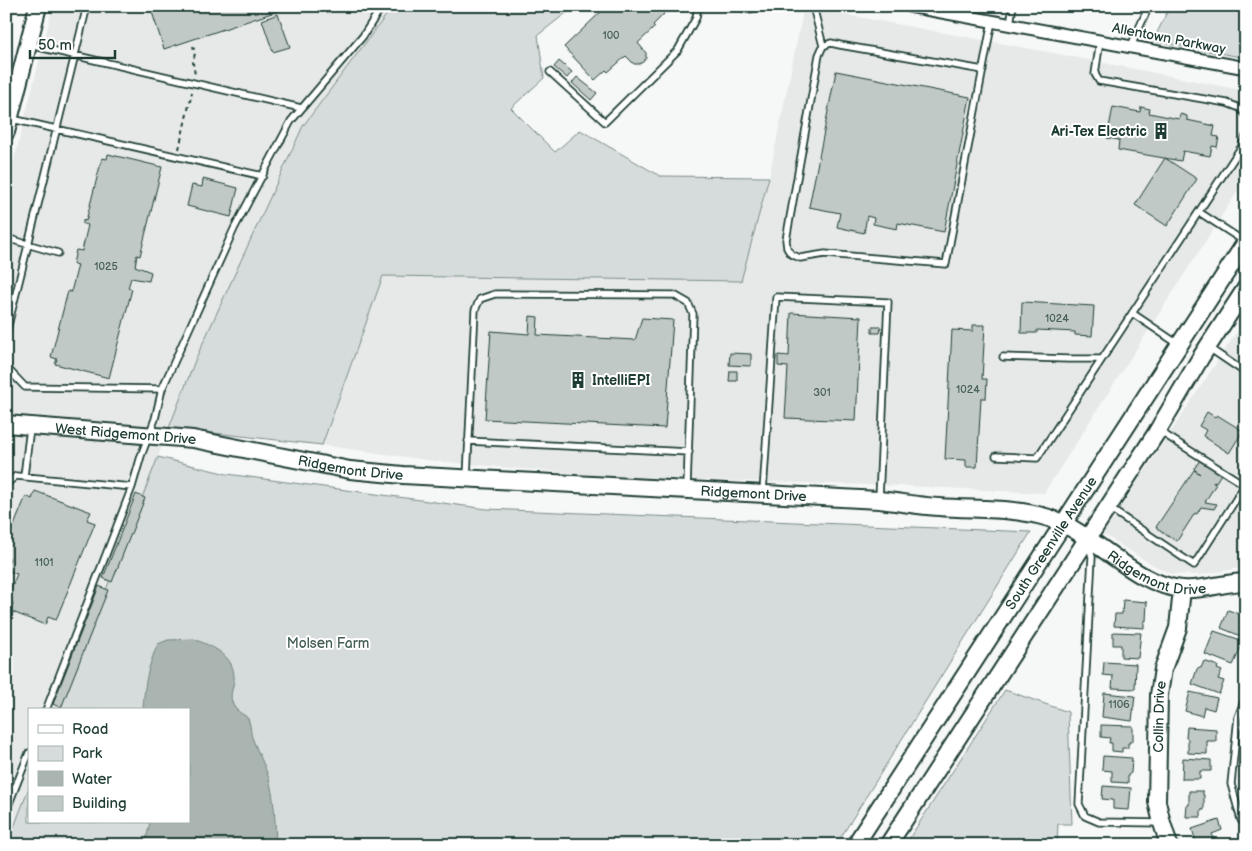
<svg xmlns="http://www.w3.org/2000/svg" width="1252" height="851" viewBox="0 0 1252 851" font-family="'Balsamiq Sans',sans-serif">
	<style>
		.built { fill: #e6e9e8 }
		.green { fill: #d6dcdb; stroke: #7a8c88 }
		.water { fill: #aab5b1; stroke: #72857f }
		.building { fill: #c0c9c6; stroke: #1f3d34 }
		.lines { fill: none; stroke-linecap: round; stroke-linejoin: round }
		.lane-casing { stroke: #1f3d34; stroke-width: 9 }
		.street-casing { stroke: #1f3d34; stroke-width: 15 }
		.secondary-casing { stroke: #1f3d34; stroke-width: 20 }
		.path { stroke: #1f3d34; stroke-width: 2; stroke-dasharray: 4 4; stroke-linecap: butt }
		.lane { stroke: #fff; stroke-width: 5.5 }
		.street { stroke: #fff; stroke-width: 11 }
		.secondary { stroke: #fff; stroke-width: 16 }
		.labels { text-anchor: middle; stroke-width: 4; stroke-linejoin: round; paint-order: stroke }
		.number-label { font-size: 11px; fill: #476058 }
		.street-label { font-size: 14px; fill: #1f3d34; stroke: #fff }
		.poi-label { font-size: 14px; font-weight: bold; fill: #1f3d34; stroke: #fff; text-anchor: end }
		.park-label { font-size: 14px; fill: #445d55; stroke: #fff }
	</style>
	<rect width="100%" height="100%" fill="#f6f7f7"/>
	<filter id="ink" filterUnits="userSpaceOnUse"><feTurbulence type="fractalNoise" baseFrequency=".02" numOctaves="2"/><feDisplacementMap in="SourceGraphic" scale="10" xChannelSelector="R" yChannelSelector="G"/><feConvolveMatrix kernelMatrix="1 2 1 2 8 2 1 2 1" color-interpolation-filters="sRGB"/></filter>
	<g filter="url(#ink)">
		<path class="built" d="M53,6H393L303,126L245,252L175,412L158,457L227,474L128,710H29V822L6,845V192Z
			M804,7L1053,53L1246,91V178L1044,493L906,486L627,478L434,461L322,445L383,276L741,281L769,177Z
			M1246,318V567L1200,575L1171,574L1146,561L1103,534Z"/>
		<path class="green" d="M393,6H575L538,35L544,78L511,108L555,152L580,130L660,176L769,177L741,281L383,276L322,445L169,428L196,358L303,126Z
			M1170,6H1246V58L1153,41Z
			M158,457L227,474L487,509L1031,532L836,845H7L29,788V822H189V710H59Z
			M1005,690L1068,712L1072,824H1058L1057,845H905Z"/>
		<path class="water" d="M194,639C211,646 233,654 234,676C235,685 229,693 232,702C236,715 247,713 249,721C251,727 250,734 253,740C258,753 265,765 269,779C275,800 275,823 276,845H145L150,822H189V710H143C144,686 148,665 158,644L168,640Z"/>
		<path class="building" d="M150,6H293L164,49Z
			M607,6H657L664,14L653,25L655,27L638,43L646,53V58L643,62L639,64H634L626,56L608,72L606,70L595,80L564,47Z
			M278,14L290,47L273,52L262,20Z
			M559,61L572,72L567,78L554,67Z
			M836,71L970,97L944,232L898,223L897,229L873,224L874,218L867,216L864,233L837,227L840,213L809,207Z
			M577,77L597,93L591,100L572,83Z
			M1113,107L1140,112L1141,107L1150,109L1149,113L1179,119L1180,114L1187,116V120L1215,126L1213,136L1219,137L1217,147L1212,146L1210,156L1183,151L1181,161L1118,150L1119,140L1107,138Z
			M108,154L162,167L140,256L137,255L135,266L151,272L149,281L131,278L128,288L132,289L109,378L55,364L57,359L51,357L68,291L71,292L78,265L73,264L76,250L82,251L88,225L83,224V220L86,221L102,158L107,159Z
			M1165,158L1197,179L1167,226L1135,205Z
			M203,179L238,188L231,217L187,206L192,185L202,187Z
			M1022,302L1094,306L1092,336L1075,335V332L1037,330V333H1021Z
			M791,313L861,317L856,421L785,418L788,367L778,366V355L789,356Z
			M530,316L538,317L537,335L635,340L642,318L673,320L665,428L485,419L491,331L529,334Z
			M973,325H985L982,379H987L986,398H981L977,467H966V460L945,459L952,330L973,331Z
			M872,327H881L880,333H872Z
			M730,353L751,354V366L729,365Z
			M730,371H737V381H729Z
			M1207,412L1215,417L1217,415L1243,431L1229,453L1203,436L1206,430L1199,426Z
			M1200,460L1221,474L1216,482L1214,481L1213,483L1216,484L1205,502L1217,504L1214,509L1201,507L1197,514L1195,513L1177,541L1169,537L1156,527L1194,470L1200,474L1194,469Z
			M35,491L91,512L87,520L95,523L56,620L48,617L45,625L10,611L13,603L6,600L17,574L6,570L10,558L6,556V545L26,496L32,499Z
			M136,494L145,498L112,582L103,578Z
			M99,586L108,590L61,708L53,704Z
			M1123,600L1147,602L1146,621H1144V628L1114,626L1115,614H1122Z
			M1228,610L1244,616L1241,623L1246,625V638L1221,628Z
			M1214,631L1244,641L1233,665L1205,654Z
			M1113,632L1141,633L1138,658L1121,657V645H1113Z
			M1204,661L1218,666L1217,669L1222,671L1218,679L1224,681L1219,694L1192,684L1197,669L1199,667L1201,668Z
			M1104,662L1136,664L1135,689L1112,688L1113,676L1103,675Z
			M1190,692L1217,698L1214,710L1204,707L1202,716L1185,711Z
			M1104,693L1135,696L1132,721L1102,717Z
			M1101,725L1133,726V741H1130V743H1128V748H1122V752L1112,751V743H1109L1110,738L1101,737Z
			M1187,727L1216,729V741H1207V754L1188,753V739L1186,738Z
			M1103,756L1132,758L1131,773L1128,775V783L1112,782V771L1102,770Z
			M1183,758L1211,760V771H1200V779H1182Z
			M1103,786L1131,788L1129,810L1113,809V800L1102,799Z
			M1189,791H1203V795H1204V810H1201V817H1186L1187,805H1189Z
			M1219,820L1222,830L1212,834L1214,842L1209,843L1210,845H1197L1192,829Z"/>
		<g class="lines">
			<g class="lane-casing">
				<path id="lane" d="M732,6L749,9L766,6
					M813,6L823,46
					M1010,24L1013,6
					M1100,41L1095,74L1099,81L1227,103L1240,108L1246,115
					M30,45L301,108
					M1131,46L1149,6
					M983,70L840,45L831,43L823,46L819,55L786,240L787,248L791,254L800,258L825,254L946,264L992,21
					M550,72L605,122L678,50L696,18L698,6
					M12,119L263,176
					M1199,212L1245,242
					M6,238L58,253
					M1132,313L1178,344
					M6,334L87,6
					M1209,348L1246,373
					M1003,357L1068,359H1102
					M6,367L25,387L162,389
					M468,441L689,452
					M996,456L1037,458L1242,146L1246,136
					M24,476L30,428
					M467,477L475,310L480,299L495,294L674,295L688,303L693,314L687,488
					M6,484L16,476L132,487
					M763,492L776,297L888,302L879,498
					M1109,508L1194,565L1245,485L1159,431
					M1089,545L1092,557L1079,804L1085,816L1099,822L1161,823
					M1246,696L1238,717L1231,784L1241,820L1246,825
					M46,710L132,487L141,456L155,419L162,389L234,229L291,121L363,36L382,6
					M6,785L15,788
					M6,811L29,753"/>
			</g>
			<g class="street-casing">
				<path id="street" d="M909,6L1246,68"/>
			</g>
			<g class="secondary-casing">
				<g id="secondary">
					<path d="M6,132L38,6"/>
					<path id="s1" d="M6,424L193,439L350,470L403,475L879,500C899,502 919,506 939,507C976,510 1014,507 1049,518C1095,533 1134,585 1182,589C1204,591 1224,582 1246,582"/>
					<path id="s2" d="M855,845L1246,242"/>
					<path d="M888,845L1155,435L1201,357L1246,288"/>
					<path id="s3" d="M1169,845L1162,823L1157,802L1159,695L1163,669L1178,628L1182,589"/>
				</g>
			</g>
			<path class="path" d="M193,46L195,53L193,63L195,75
				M179,149L192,92"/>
			<use href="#lane" class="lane"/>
			<use href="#street" class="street"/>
			<use href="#secondary" class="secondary"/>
		</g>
	</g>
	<defs>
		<g id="building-bare" transform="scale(1.35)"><path d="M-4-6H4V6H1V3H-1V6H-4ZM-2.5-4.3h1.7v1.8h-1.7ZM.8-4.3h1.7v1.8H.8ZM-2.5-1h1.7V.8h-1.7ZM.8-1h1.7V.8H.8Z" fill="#1f3d34" stroke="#fff" stroke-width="2.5" paint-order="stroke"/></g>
	</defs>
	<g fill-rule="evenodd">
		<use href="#building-bare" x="1161" y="131"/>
		<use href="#building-bare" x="578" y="380"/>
	</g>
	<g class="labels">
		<g class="number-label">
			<text x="611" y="39">100</text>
			<text x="106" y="270">1025</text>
			<text x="1057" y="322">1024</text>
			<text x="968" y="393">1024</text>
			<text x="822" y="396">301</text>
			<text x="44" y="566">1101</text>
			<text x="1119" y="708">1106</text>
		</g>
		<g class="street-label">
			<text transform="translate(1169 38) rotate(11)" y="5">Allentown Parkway</text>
			<text dy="5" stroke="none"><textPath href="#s1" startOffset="120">West Ridgemont Drive</textPath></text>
			<text dy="5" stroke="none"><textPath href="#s1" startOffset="348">Ridgemont Drive</textPath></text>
			<text dy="5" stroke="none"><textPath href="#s1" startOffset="752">Ridgemont Drive</textPath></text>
			<text dy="5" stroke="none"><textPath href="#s2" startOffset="360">South Greenville Avenue</textPath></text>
			<text dy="5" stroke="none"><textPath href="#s1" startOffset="1172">Ridgemont Drive</textPath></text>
			<text dy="5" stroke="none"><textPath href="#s3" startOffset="130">Collin Drive</textPath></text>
		</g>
		<g class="poi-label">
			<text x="1147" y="136">Ari-Tex Electric</text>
			<text x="592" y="385" text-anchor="start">IntelliEPI</text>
		</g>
		<g class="park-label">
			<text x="328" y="648">Molsen Farm</text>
		</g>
	</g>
	<rect width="1252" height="851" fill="none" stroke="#fff" stroke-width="25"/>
	<rect x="12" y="12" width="1227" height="826" fill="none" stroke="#1f3d34" stroke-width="2" filter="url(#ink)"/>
	<rect x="28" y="708" width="162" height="115" fill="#ffffff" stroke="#a5b1ae"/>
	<rect x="38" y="725" width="25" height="8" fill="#ffffff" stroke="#a5b1ae"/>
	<text x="72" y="734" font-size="15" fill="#1f3d34">Road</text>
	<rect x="38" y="746" width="25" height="15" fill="#d6dcdb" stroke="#a5b1ae"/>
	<text x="72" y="758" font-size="15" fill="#1f3d34">Park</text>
	<rect x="38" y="771" width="25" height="15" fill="#aab5b1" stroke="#a5b1ae"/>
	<text x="72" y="784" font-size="15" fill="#1f3d34">Water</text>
	<rect x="38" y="796" width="25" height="15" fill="#c0c9c6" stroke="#a5b1ae"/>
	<text x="72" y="808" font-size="15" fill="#1f3d34">Building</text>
	<path d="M30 50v8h85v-8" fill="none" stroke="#1f3d34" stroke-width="2.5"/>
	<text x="38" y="50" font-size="15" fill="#1f3d34" stroke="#ffffff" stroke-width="4" paint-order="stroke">50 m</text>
</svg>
